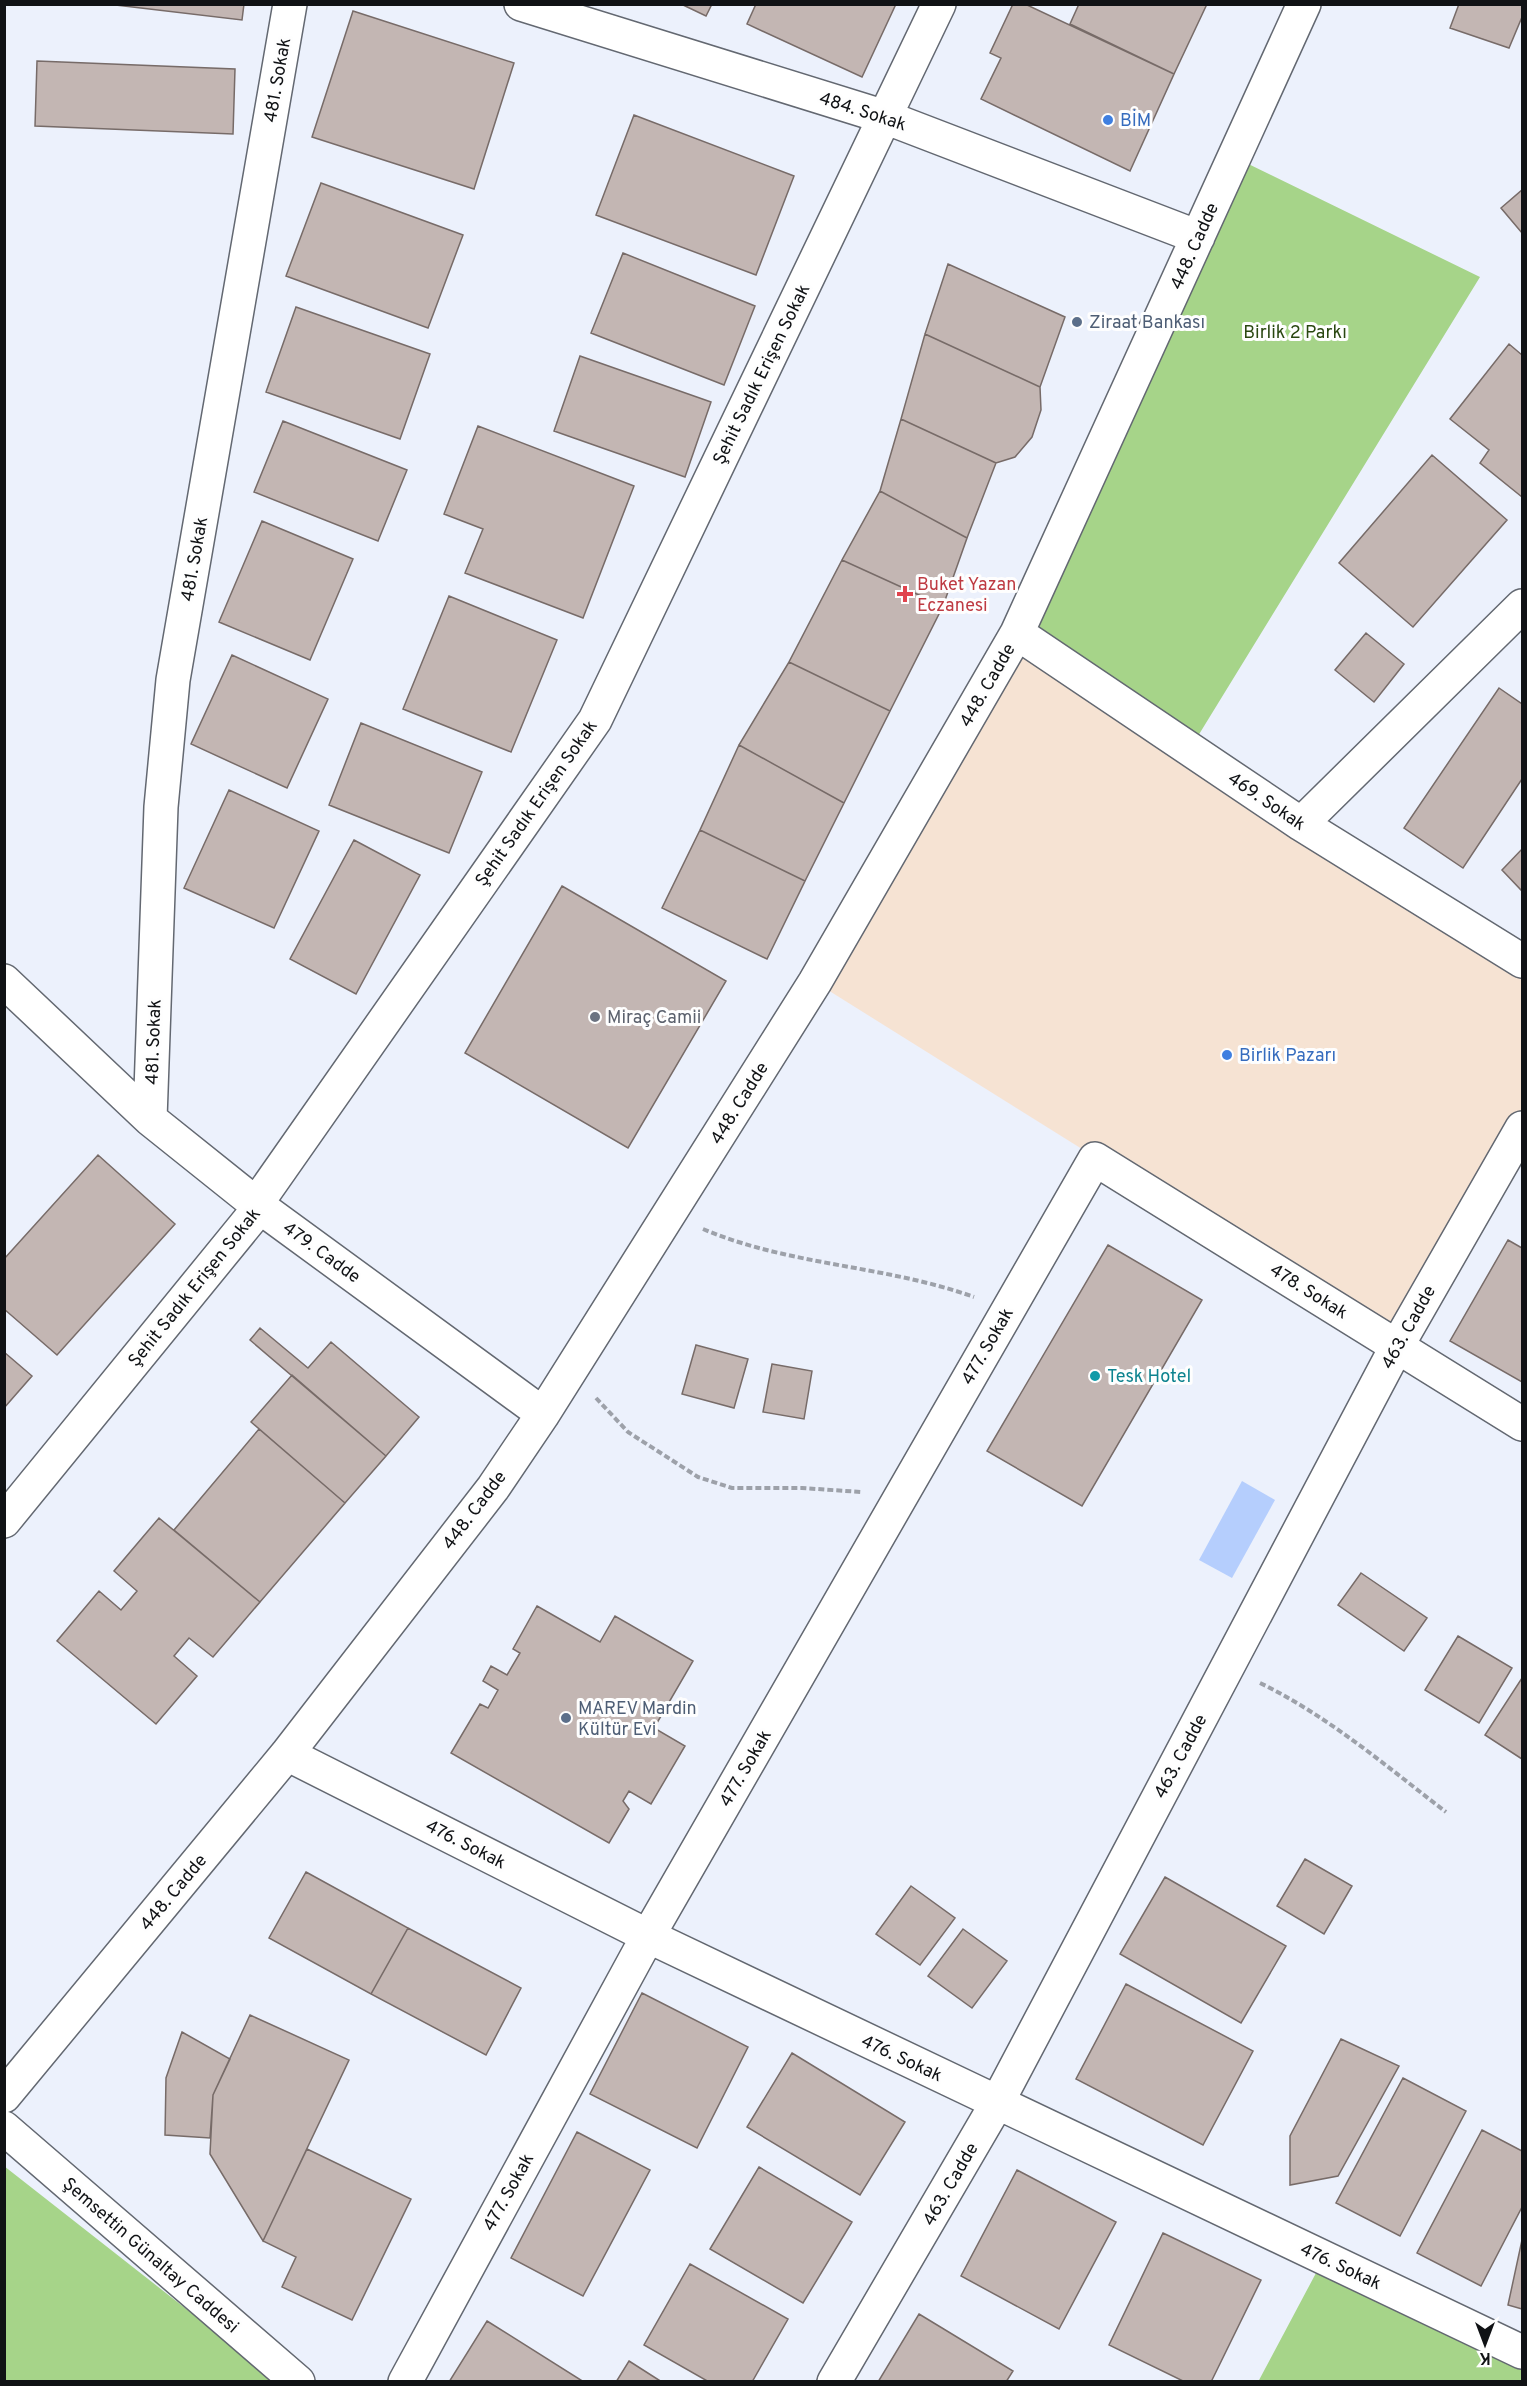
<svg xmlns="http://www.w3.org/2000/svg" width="1527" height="2386" viewBox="0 0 1527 2386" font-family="Overpass,sans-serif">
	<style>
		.commercial { fill: #f6e3d3 }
		.green { fill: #a6d489 }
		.water { fill: #b5cefd }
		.building { fill: #c3b6b3; stroke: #776b68; stroke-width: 1.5 }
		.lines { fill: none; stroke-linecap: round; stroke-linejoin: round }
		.minor-casing { stroke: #636871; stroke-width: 36 }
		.major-casing { stroke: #636871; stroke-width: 36 }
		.path { stroke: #9da1a9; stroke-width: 4; stroke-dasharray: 6 3; stroke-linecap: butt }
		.minor { stroke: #fff; stroke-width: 33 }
		.major { stroke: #fff; stroke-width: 33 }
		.shop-dot { fill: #3f7fe0; stroke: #fefefe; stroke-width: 2 }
		.service-dot { fill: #5c6f8a; stroke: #fefefe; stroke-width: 2 }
		.health-dot { fill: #e0444e; stroke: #fefefe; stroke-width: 2 }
		.worship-dot { fill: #6b7280; stroke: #fefefe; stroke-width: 2 }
		.culture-dot { fill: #0f9aa8; stroke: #fefefe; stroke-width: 2 }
		.labels { text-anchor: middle; stroke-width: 6; stroke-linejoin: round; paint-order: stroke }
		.street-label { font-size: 18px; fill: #101215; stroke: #fefefe }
		.shop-label { font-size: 18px; fill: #366cbe; stroke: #fefefe; text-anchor: start }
		.service-label { font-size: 18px; fill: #4e5e75; stroke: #fefefe; text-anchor: start }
		.park-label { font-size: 18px; fill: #294710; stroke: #fefefe }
		.health-label { font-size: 18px; fill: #be3a42; stroke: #fefefe; text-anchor: start }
		.worship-label { font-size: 18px; fill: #5b616d; stroke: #fefefe; text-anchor: start }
		.culture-label { font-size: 18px; fill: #0d838f; stroke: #fefefe; text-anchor: start }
	</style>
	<rect width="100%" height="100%" fill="#ecf1fc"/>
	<path class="commercial" d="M1017,633L1522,961V1128L1397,1346L815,982Z"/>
	<path class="green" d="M1234,157L1480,277L1190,749L1017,633Z
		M4,2166L222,2337L273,2381H5Z
		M1324,2258L1522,2352V2381L1258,2382Z"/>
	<path class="water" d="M1242,1481L1275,1500L1232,1578L1199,1560Z"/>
	<path class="building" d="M107,4H244L242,20Z
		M681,4H712L706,16Z
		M756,4H896L862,77L747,24Z
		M1013,4H1025L1174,74L1130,171L981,99L1001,58L990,53Z
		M1079,4H1207L1174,74L1070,24Z
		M1459,4H1522V17L1509,48L1450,28Z
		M353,11L514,63L474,189L312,137Z
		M37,61L235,69L233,134L35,126Z
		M634,115L794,176L756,275L596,215Z
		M321,183L463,235L428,328L286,276Z
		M1522,190V233L1501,208Z
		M623,253L755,306L724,385L591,333Z
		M948,264L1065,317L1040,387L925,334Z
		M296,307L430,354L400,439L266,392Z
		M925,334L1040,387L1041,410L1032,437L1015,457L996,463L901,419Z
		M1509,344L1522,355V497L1480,463L1489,450L1450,419Z
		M580,356L711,402L685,477L554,431Z
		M901,419L996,463L967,538L880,491Z
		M283,421L407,470L378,541L254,492Z
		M478,426L634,486L583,618L465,573L483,529L444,514Z
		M1432,455L1507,520L1413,627L1339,563Z
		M880,491L967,538L943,606L842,560Z
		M262,521L353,559L310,660L219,622Z
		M842,560L943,606L890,711L789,662Z
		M449,596L557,640L511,752L403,709Z
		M1366,633L1404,664L1374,702L1335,670Z
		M232,655L328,699L287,788L191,744Z
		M789,662L890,711L844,803L739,745Z
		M1499,688L1522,704V779L1463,868L1404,828Z
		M361,723L482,772L449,853L329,805Z
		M739,745L844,803L805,881L700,830Z
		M229,790L319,831L274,928L184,888Z
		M700,830L805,881L767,959L662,908Z
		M354,840L420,875L356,994L290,959Z
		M1522,849V891L1502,870Z
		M562,886L726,981L628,1148L465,1053Z
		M98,1155L175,1224L57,1355L4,1309V1259Z
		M1508,1240L1522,1248V1382L1450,1341Z
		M1108,1245L1202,1300L1082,1506L987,1451Z
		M260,1328L308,1368L331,1342L419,1417L386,1456L250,1340Z
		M696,1345L748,1359L734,1408L682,1394Z
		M4,1352L32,1376L4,1408Z
		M772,1364L812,1371L804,1419L763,1412Z
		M292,1375L386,1456L345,1503L251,1422Z
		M259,1429L345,1503L260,1602L174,1530Z
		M159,1518L260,1602L213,1657L189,1638L174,1656L197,1676L156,1724L57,1641L99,1591L121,1610L137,1591L114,1571Z
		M1361,1573L1427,1618L1404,1651L1338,1605Z
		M537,1606L600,1642L615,1616L693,1661L654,1728L685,1746L651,1804L629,1791L623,1801L629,1809L609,1843L451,1753L480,1704L488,1708L498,1690L483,1681L491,1666L507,1675L520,1653L513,1649Z
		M1458,1636L1512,1668L1479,1723L1425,1690Z
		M1522,1678V1759L1485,1735Z
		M1305,1859L1352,1886L1324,1934L1277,1906Z
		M306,1872L408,1928L371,1994L269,1938Z
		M1165,1877L1286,1946L1241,2023L1120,1954Z
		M911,1886L955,1918L920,1965L876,1934Z
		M408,1928L521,1988L486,2055L371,1994Z
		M963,1929L1007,1961L972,2008L928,1976Z
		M1126,1984L1253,2051L1203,2145L1076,2079Z
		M642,1993L748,2047L697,2148L590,2094Z
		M250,2015L349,2060L263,2241L210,2154L213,2095Z
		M182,2032L230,2059L213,2095L210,2138L165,2135L166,2078Z
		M1341,2039L1399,2066L1338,2176L1290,2185V2136Z
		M792,2053L905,2122L860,2195L747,2127Z
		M1403,2078L1466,2111L1400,2236L1336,2203Z
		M1482,2130L1522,2151V2207L1481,2286L1417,2253Z
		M577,2132L650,2170L583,2296L511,2258Z
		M307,2149L411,2199L352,2320L282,2287L296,2257L263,2241Z
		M759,2167L852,2222L803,2303L710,2249Z
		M1017,2170L1116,2222L1059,2329L961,2276Z
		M1163,2233L1261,2280L1211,2382H1185L1109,2345Z
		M1522,2240V2309L1508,2305Z
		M690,2264L788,2319L752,2382H709L644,2345Z
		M919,2314L1013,2371L1006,2382H878Z
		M487,2321L584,2382H449Z
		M629,2361L662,2382H616Z"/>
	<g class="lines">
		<g class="minor-casing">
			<path id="minor" d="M521,4L885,117L1198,237
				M1017,633L1301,824L1522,961
				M1301,824L1522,606
				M4,981L150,1119L260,1207L543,1414
				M150,1119L161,807L173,680L290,4
				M4,1521L260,1207L261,1197L595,720L939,4
				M287,1754L648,1936L1522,2352
				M4,2096L287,1754L493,1488L543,1414L815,982L1017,633L1304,4
				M405,2382L648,1936L1095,1159L1522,1424
				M834,2382L997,2103L1397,1346L1522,1128"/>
		</g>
		<g class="major-casing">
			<path id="major" d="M4,2128L298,2382"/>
		</g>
		<path class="path" d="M703,1229C790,1266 885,1265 974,1297
			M596,1398L628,1432L698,1477L732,1488H802L861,1492
			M1260,1683C1328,1716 1386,1766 1446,1812"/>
		<use href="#minor" class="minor"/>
		<use href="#major" class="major"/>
	</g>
	<g class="shop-dot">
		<circle cx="1108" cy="120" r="6"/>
		<circle cx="1227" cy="1055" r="6"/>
	</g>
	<g class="service-dot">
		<circle cx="1077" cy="322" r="6"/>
		<circle cx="566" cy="1718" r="6"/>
	</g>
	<path class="health-dot" d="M902 585h6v6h6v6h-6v6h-6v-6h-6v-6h6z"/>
	<circle class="worship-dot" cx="595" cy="1017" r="6"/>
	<circle class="culture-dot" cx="1095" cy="1376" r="6"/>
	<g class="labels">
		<g class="street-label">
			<text transform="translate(277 80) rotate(-80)" y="6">481. Sokak</text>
			<text transform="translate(863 111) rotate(18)" y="6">484. Sokak</text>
			<text transform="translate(1194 246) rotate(-66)" y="6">448. Cadde</text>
			<text transform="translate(761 374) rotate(-64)" y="6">Şehit Sadık Erişen Sokak</text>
			<text transform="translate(194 559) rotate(-80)" y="6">481. Sokak</text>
			<text transform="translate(987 685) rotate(-60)" y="6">448. Cadde</text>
			<text transform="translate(1267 801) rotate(34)" y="6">469. Sokak</text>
			<text transform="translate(536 803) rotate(-55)" y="6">Şehit Sadık Erişen Sokak</text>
			<text transform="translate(153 1042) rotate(-88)" y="6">481. Sokak</text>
			<text transform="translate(739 1103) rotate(-58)" y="6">448. Cadde</text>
			<text transform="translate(322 1252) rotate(36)" y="6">479. Cadde</text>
			<text transform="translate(194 1287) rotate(-51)" y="6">Şehit Sadık Erişen Sokak</text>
			<text transform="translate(1309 1291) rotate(32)" y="6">478. Sokak</text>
			<text transform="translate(1408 1327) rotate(-61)" y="6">463. Cadde</text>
			<text transform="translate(987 1346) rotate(-60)" y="6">477. Sokak</text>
			<text transform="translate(474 1510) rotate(-53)" y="6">448. Cadde</text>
			<text transform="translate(1180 1756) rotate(-62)" y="6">463. Cadde</text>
			<text transform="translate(745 1768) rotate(-60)" y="6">477. Sokak</text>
			<text transform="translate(466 1844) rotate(27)" y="6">476. Sokak</text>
			<text transform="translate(173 1892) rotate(-50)" y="6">448. Cadde</text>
			<text transform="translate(902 2058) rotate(25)" y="6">476. Sokak</text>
			<text transform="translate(950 2184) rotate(-60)" y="6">463. Cadde</text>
			<text transform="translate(508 2192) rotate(-61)" y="6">477. Sokak</text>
			<text transform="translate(151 2255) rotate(41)" y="6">Şemsettin Günaltay Caddesi</text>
			<text transform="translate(1341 2266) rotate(25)" y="6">476. Sokak</text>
		</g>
		<g class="shop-label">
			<text x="1120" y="126">BİM</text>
			<text x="1239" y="1061">Birlik Pazarı</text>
		</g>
		<g class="service-label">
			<text x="1089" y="328">Ziraat Bankası</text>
			<text x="578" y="1714">MAREV Mardin<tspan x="578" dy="21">Kültür Evi</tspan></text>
		</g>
		<g class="park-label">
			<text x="1295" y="338">Birlik 2 Parkı</text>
		</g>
		<g class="health-label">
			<text x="917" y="590">Buket Yazan<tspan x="917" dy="21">Eczanesi</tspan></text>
		</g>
		<g class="worship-label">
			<text x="607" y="1023">Miraç Camii</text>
		</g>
		<g class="culture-label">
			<text x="1107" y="1382">Tesk Hotel</text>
		</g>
	</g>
	<rect width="1527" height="2386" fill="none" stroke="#101215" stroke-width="12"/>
	<g transform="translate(1485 2344) rotate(180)" stroke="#fefefe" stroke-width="4.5" paint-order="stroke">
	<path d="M0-4.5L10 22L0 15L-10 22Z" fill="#101215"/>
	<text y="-9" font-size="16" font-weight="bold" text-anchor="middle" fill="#101215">K</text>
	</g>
</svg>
